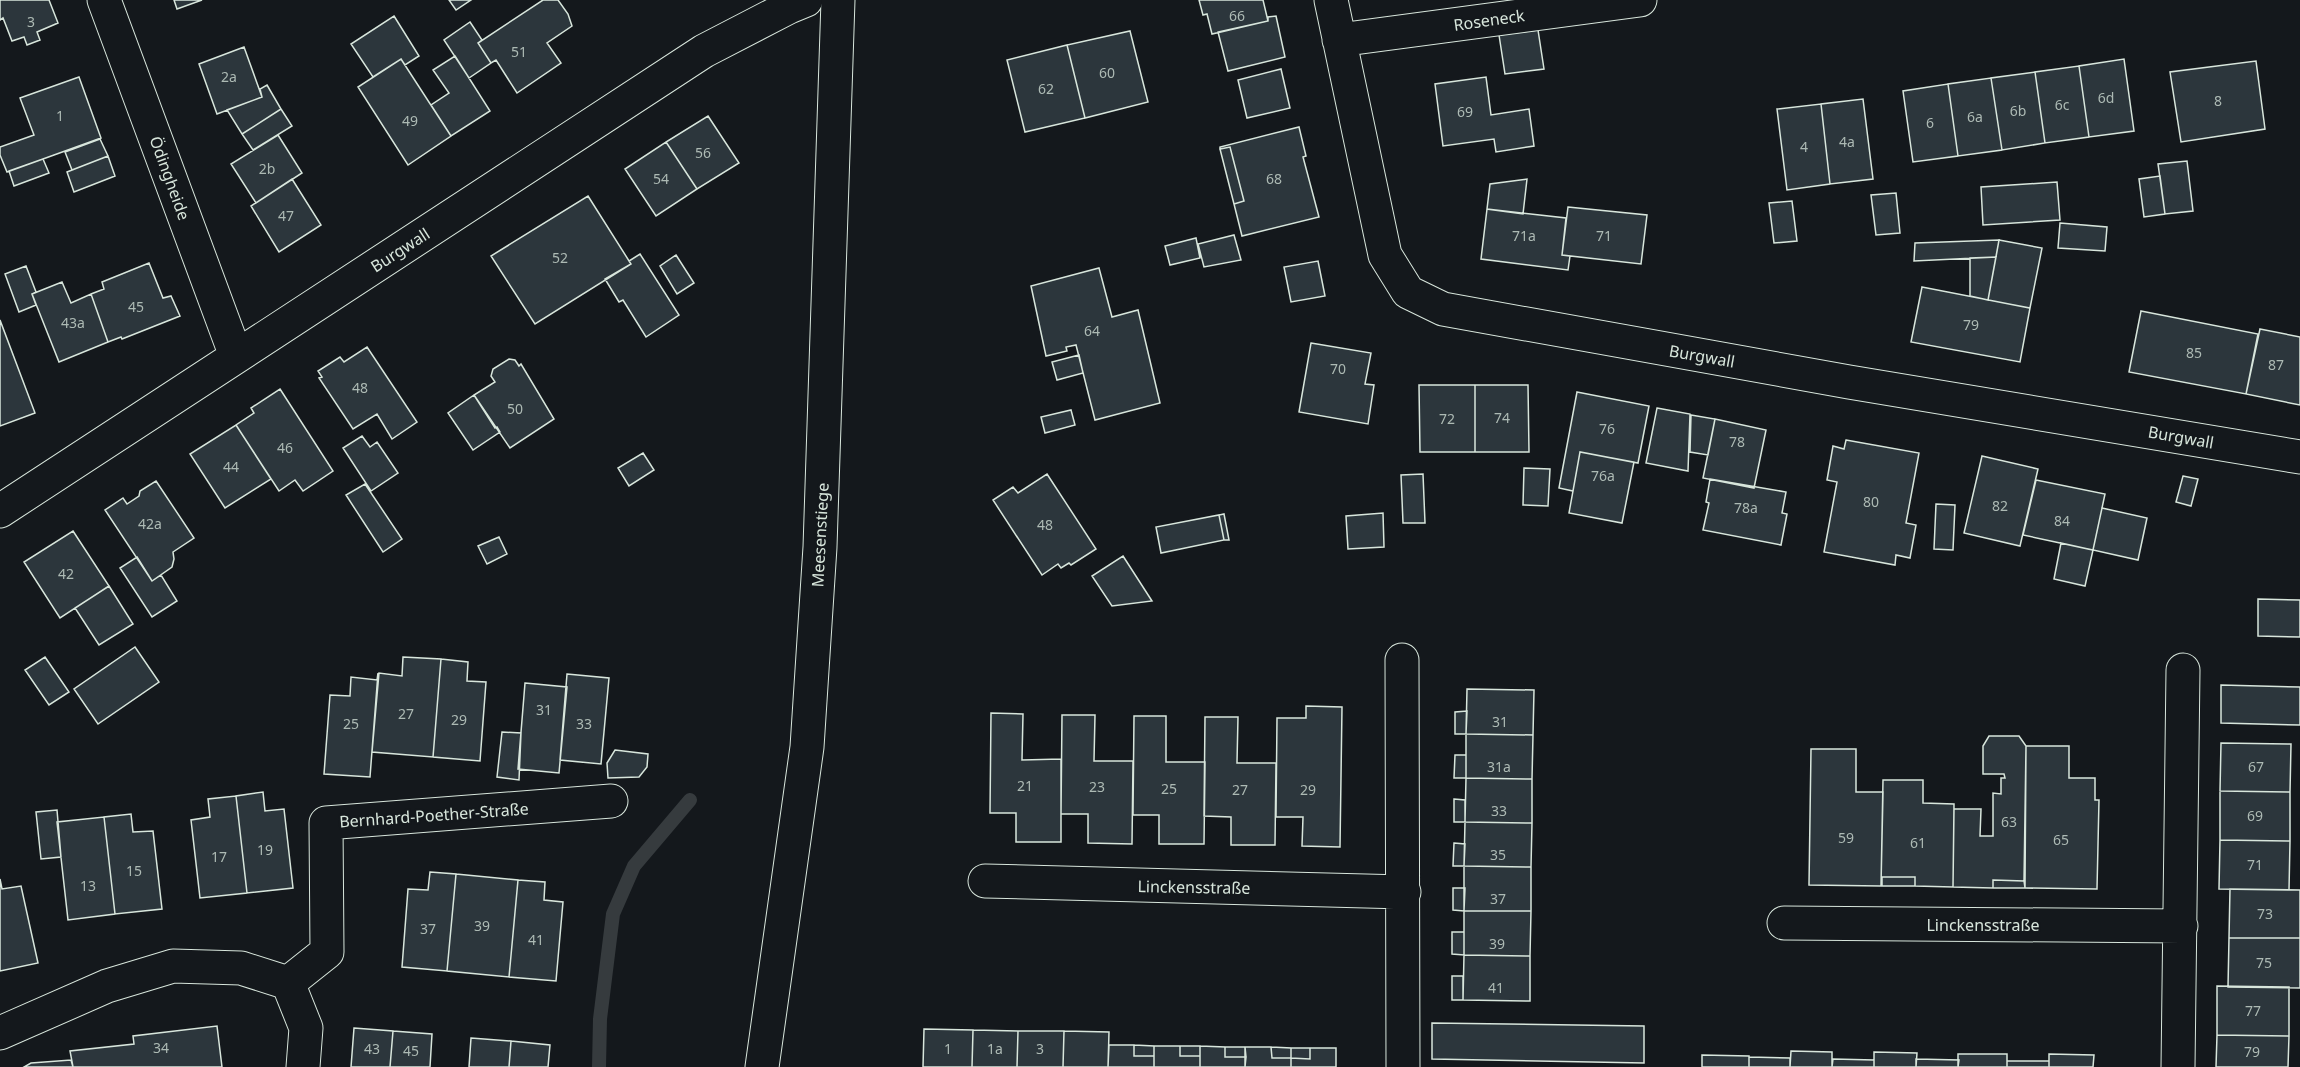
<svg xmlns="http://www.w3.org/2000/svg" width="2300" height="1067" viewBox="0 0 2300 1067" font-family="'Noto Sans',sans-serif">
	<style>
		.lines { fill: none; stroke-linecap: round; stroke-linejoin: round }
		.stream { stroke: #363b3e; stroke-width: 14 }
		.building { fill: #2c363c; stroke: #d8e6dc; stroke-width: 1.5 }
		.minor-casing { stroke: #d8e6dc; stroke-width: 35 }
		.tertiary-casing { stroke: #d8e6dc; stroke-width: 35 }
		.minor { stroke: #14181c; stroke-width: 33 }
		.tertiary { stroke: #14181c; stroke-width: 33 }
		.labels { text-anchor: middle; stroke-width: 4.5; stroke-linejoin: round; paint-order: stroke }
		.number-label { font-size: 14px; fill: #adbab4 }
		.street-label { font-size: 16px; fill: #d8e6dc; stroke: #14181c }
	</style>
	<rect width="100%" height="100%" fill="#14181c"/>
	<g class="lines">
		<path class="stream" d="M599,1067L600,1019L613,914L634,866L690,800"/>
	</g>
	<path class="building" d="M0,0H49L58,23L37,32L40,40L27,45L24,37L12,41L3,18L0,20Z
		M174,0H202L177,9Z
		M449,0H471L456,10Z
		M543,0H558L568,14L572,26L547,43L561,63L517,93L496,60L491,63L478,43Z
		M1199,0H1263L1268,21L1212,34L1207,14L1203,15Z
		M394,16L419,56L405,65L401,59L373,77L351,44Z
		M1276,16L1285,57L1228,71L1218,32L1268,21V17Z
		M470,22L482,40L478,43L491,63L469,78L444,40Z
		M1538,30L1544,69L1505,74L1499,35Z
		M1130,31L1148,102L1085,118L1067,45Z
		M1067,45L1085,118L1025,132L1007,60Z
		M244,47L262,97L217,114L199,64Z
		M455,56L490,111L451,136L431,105L449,93L433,70Z
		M401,59L451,136L408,165L358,87Z
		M2124,59L2134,131L2089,137L2079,66Z
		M2256,61L2265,129L2181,142L2170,72Z
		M2079,66L2089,137L2045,143L2035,72Z
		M1281,69L1290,108L1247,118L1238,80Z
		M2035,72L2045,143L2002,150L1991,78Z
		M79,77L101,138L7,172L0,155V147L34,135L20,98Z
		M1486,77L1491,115L1529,109L1534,146L1496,152L1494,139L1443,146L1435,84Z
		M1991,78L2002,150L1958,156L1948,84Z
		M1948,84L1958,156L1913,162L1903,91Z
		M267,85L281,109L242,134L227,110L262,97L260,89Z
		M1863,99L1873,179L1830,184L1821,104Z
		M1821,104L1830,184L1787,190L1777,109Z
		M281,109L292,126L253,150L242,134Z
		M708,116L739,163L697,189L666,142Z
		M1299,127L1306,156L1303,157L1319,217L1242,236L1234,204L1244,201L1230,147L1220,149V147Z
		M278,135L302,173L256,203L231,164Z
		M100,139L108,156L72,170L65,152Z
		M666,142L697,189L656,216L625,169Z
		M1230,147L1244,201L1234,204L1220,149Z
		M108,156L115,176L74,192L67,172Z
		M43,159L49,173L14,186L9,171Z
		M2187,161L2193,211L2165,214L2158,164Z
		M2160,176L2165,214L2144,217L2139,179Z
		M292,179L321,225L279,252L251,206Z
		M1527,179L1523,214L1487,209L1490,184Z
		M2057,182L2060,220L1983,225L1981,187Z
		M1896,193L1900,233L1876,235L1871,195Z
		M588,196L631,264L535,324L491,256Z
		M1792,201L1797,241L1774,243L1769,203Z
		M1568,207L1647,215L1641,264L1562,255Z
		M1487,209L1566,218L1562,255L1570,256L1568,270L1481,259Z
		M2060,223L2107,227L2105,251L2058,248Z
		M1234,235L1241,260L1204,267L1198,244Z
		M1196,238L1200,258L1170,265L1165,246Z
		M1999,240L1996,257L1914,261L1915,243Z
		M1999,240L2042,248L2030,308L1988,300Z
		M640,254L679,315L646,337L623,300L619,302L605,279L631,264L629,261Z
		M676,255L694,283L677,294L660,266Z
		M1996,257L1988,300L1970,296V258Z
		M1318,261L1325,296L1291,302L1284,267Z
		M149,263L163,298L171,296L180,316L122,339L121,337L108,342L91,294L104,289L102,282Z
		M26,266L36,292L32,294L36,305L19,312L5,274Z
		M1099,268L1112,317L1138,310L1160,403L1095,420L1076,345L1066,347L1067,351L1046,356L1031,286Z
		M62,282L71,303L91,294L108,342L59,362L32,294Z
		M1922,287L2030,308L2020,362L1911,342Z
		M2141,311L2258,334L2246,394L2129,372Z
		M0,320L35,413L0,426Z
		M2260,329L2300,337V405L2246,394Z
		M1311,343L1371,353L1365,384L1374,385L1368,424L1299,412Z
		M367,347L417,422L392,439L377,414L353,429L319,378L322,377L318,371L340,357L344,362Z
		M1079,355L1083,373L1057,380L1052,362Z
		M509,359L515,360L519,366L521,364L554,419L510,448L474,395L495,382L491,376L493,369Z
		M1419,385H1475V452H1420Z
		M1475,385H1528L1529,452H1475Z
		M280,389L333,471L303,491L295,480L279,491L236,425L254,413L251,408Z
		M1577,392L1649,406L1638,463L1580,452L1573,491L1559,488Z
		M474,395L495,428L497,427L500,432L473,450L448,413Z
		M1657,408L1690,414L1688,471L1646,463Z
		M1071,410L1075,425L1045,433L1041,417Z
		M1691,415L1715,419L1708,455L1690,452Z
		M1715,419L1766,430L1754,488L1703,478Z
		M236,425L271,479L225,508L190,454Z
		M362,436L370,447L377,442L398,473L371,491L343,448Z
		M1846,440L1919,453L1906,523L1916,525L1910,558L1896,555L1895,565L1824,552L1837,482L1827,480L1833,446L1844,449Z
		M1580,452L1634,462L1622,523L1569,513Z
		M643,453L654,470L629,486L618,468Z
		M1982,456L2038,469L2020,546L1964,533Z
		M1524,468L1550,469L1548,506L1523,505Z
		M1047,474L1096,549L1071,565L1069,563L1061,568L1058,564L1042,575L993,500L1013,487L1018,493Z
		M1423,474L1425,523H1403L1401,475Z
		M2183,476L2198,479L2191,506L2176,502Z
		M1710,479L1786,492L1782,513L1787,514L1781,545L1703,530L1709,503L1706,502Z
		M2036,480L2105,494L2093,550L2023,535Z
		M156,481L194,538L173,552L174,559L172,567L152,581L105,510L123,498L127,504L139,496L140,491Z
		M365,484L402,539L383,552L346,495Z
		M1936,504L1955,505L1953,550L1934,549Z
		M2102,508L2147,518L2138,560L2093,550Z
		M1383,513L1384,547L1348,549L1346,516Z
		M1224,514L1229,540H1224L1219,515Z
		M1219,515L1224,540L1161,553L1156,527Z
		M73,531L109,586L60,618L24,562Z
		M499,537L507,554L487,564L478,546Z
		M2061,543L2093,550L2085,586L2054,579Z
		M1123,556L1152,601L1112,606L1092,576Z
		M137,557L152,581L161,575L177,601L152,617L120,568Z
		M109,586L133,624L99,645L75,608Z
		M2258,599L2300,600V637L2258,636Z
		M135,647L159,682L98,724L74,689Z
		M45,657L69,692L49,705L25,670Z
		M403,657L441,659L433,757L372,752L379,673L402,676Z
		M441,659L468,662L467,681L486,682L480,761L433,757Z
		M378,673L370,777L324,774L330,695L350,696L351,677L377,680Z
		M567,674L609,678L601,764L560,760Z
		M525,683L567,687L559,773L518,769Z
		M2221,685L2300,687V725L2221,723Z
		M1467,689L1534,690L1533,735L1466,734Z
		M1306,706L1342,707L1340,847L1302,846L1303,817H1276L1277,718H1306Z
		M1467,711L1466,734H1455V712Z
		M991,713L1023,714L1022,760L1061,759V842H1016V813H990Z
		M1062,715H1095L1094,761H1133L1132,844L1088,843V814H1061Z
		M1134,716H1166V762H1205L1204,844H1159V815H1133Z
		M1205,717H1238L1237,763H1276L1275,845H1231V817L1204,816Z
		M502,732L521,733L519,780L497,777Z
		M1466,734L1533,735L1532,779L1466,778Z
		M1989,736H2019L2026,746L2024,881L1993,880V888L1953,887L1954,809H1981L1980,836H1993V793L2001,794V778H2005L2004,774H1983V746Z
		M2221,743L2291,744L2290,792L2220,791Z
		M2026,746H2069V778H2095V800H2099L2097,889L2025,888Z
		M1811,749H1856V792H1883L1881,886L1809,885Z
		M615,750L648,754L647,767L639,777L608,778L607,763Z
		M1455,755H1466V778H1454Z
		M1466,778L1532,779V823L1465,822Z
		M1883,780H1923V803L1954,804L1953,887L1915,886V877H1882L1881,886Z
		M2220,791L2290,792V841L2220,840Z
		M263,792L265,811L284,809L293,888L247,893L236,796Z
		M236,796L247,893L200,898L191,820L210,817L208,799Z
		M1454,799L1465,800V822H1454Z
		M57,810L61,857L41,859L36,812Z
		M131,814L133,832L153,831L162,909L115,914L104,817Z
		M104,817L115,914L68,920L57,822Z
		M1465,822L1532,823L1531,867L1464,866Z
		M2220,840L2290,841L2289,890L2219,889Z
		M1454,843L1465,844L1464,866H1453Z
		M1464,866L1531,867V911H1464Z
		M430,872L456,874L447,971L402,967L408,889L428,890Z
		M456,874L518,880L509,977L447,971Z
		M1882,877H1915V886H1882Z
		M0,879L2,889L21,886L38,963L0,971Z
		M518,880L545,882L544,900L563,902L556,981L509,977Z
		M1993,880L2024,881L2025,888H1993Z
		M1453,888H1465L1464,911L1453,910Z
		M2230,889L2300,890V938H2229Z
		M1464,911H1531L1530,956L1464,955Z
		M1452,932H1464V955L1452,954Z
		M2229,938H2300V988L2228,987Z
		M1464,955L1530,956V1001L1463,1000Z
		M1452,976H1463V1000H1452Z
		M2217,986L2289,987V1036L2217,1035Z
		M1432,1023L1644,1026V1063L1432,1059Z
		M217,1026L222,1067H73L70,1051L134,1044L133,1036Z
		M354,1028L393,1031L390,1067H351Z
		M924,1029L973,1030L972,1067H923Z
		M973,1030L1018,1031L1017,1067H972Z
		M393,1031L432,1034L430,1067H390Z
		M1018,1031H1064L1063,1067H1017Z
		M1064,1031L1109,1032L1108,1067H1063Z
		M2217,1035L2289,1036L2288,1067H2216Z
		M471,1038L511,1041L509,1067H469Z
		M511,1041L550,1045L548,1067H509Z
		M1109,1045H1134V1056H1154V1067H1108Z
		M1134,1045L1154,1046V1056H1134Z
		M1154,1046H1180V1056H1200V1067H1154Z
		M1180,1046H1200V1056H1180Z
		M1200,1046L1225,1047V1057H1246L1245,1067H1200Z
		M1225,1047H1245L1246,1057H1225Z
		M1245,1047H1271L1272,1058H1291V1067H1245Z
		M1271,1047L1291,1048V1058H1272Z
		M1291,1048H1310V1059L1291,1058Z
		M1310,1048H1336V1067H1291V1058L1310,1059Z
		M1791,1051L1832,1052V1067H1790Z
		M1874,1052L1917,1053L1916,1067H1874Z
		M1958,1054H2007V1067H1958Z
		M2049,1054L2094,1055L2093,1067H2049Z
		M1702,1055L1749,1056V1067H1702Z
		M1749,1057L1790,1058V1067H1749Z
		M1833,1059L1874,1060V1067H1832Z
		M1916,1059L1959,1060L1958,1067H1916Z
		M71,1060L73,1067H24L31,1063Z
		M2007,1061H2049V1067H2007Z"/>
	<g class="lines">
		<g class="minor-casing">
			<path id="minor" d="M104,0L236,356
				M1331,0L1385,255L1408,292L1443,309L1849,382L2300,457
				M1339,40L1640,0
				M0,511L704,51L789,7L806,0
				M1402,660L1403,1067
				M985,881L1404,892
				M1784,923L2181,926
				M0,1033L107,986L173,966L241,968L288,983
				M303,1067L306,1028L288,983L327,952L326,823L611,801
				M2178,1067L2183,670"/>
		</g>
		<g class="tertiary-casing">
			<path id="tertiary" d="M762,1067L807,747L820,547L838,0"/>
		</g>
		<use href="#minor" class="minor"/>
		<use href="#tertiary" class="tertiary"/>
	</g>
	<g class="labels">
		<g class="number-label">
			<text x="1237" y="21">66</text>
			<text x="31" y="27">3</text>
			<text x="519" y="57">51</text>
			<text x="1107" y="78">60</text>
			<text x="229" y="82">2a</text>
			<text x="1046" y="94">62</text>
			<text x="2106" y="103">6d</text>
			<text x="2218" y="106">8</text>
			<text x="2062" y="110">6c</text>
			<text x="2018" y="116">6b</text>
			<text x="1465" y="117">69</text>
			<text x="60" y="121">1</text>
			<text x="1975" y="122">6a</text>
			<text x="410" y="126">49</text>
			<text x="1930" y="128">6</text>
			<text x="1847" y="147">4a</text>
			<text x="1804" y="152">4</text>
			<text x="703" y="158">56</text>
			<text x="267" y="174">2b</text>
			<text x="661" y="184">54</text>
			<text x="1274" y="184">68</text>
			<text x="286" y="221">47</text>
			<text x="1524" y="241">71a</text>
			<text x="1604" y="241">71</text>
			<text x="560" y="263">52</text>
			<text x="136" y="312">45</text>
			<text x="73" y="328">43a</text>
			<text x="1971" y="330">79</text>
			<text x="1092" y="336">64</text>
			<text x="2194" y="358">85</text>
			<text x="2276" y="370">87</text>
			<text x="1338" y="374">70</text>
			<text x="360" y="393">48</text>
			<text x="515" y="414">50</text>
			<text x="1502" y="423">74</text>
			<text x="1447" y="424">72</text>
			<text x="1607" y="434">76</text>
			<text x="1737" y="447">78</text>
			<text x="285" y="453">46</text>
			<text x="231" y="472">44</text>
			<text x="1603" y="481">76a</text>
			<text x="1871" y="507">80</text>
			<text x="2000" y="511">82</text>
			<text x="1746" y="513">78a</text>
			<text x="2062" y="526">84</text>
			<text x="150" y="529">42a</text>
			<text x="1045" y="530">48</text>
			<text x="66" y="579">42</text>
			<text x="544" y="715">31</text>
			<text x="406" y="719">27</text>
			<text x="459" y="725">29</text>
			<text x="1500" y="727">31</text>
			<text x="351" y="729">25</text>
			<text x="584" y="729">33</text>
			<text x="1499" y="772">31a</text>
			<text x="2256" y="772">67</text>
			<text x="1025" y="791">21</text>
			<text x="1097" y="792">23</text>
			<text x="1169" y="794">25</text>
			<text x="1240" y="795">27</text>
			<text x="1308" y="795">29</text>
			<text x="1499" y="816">33</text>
			<text x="2255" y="821">69</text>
			<text x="2009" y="827">63</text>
			<text x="1846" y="843">59</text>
			<text x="2061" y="845">65</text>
			<text x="1918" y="848">61</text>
			<text x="265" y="855">19</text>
			<text x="1498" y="860">35</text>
			<text x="219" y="862">17</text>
			<text x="2255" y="870">71</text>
			<text x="134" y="876">15</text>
			<text x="88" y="891">13</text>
			<text x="1498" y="904">37</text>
			<text x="2265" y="919">73</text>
			<text x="482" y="931">39</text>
			<text x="428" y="934">37</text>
			<text x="536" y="945">41</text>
			<text x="1497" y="949">39</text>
			<text x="2264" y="968">75</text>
			<text x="1496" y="993">41</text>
			<text x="2253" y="1016">77</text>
			<text x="161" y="1053">34</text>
			<text x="372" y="1054">43</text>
			<text x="948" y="1054">1</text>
			<text x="995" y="1054">1a</text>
			<text x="1040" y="1054">3</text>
			<text x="411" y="1056">45</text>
			<text x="2252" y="1057">79</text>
		</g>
		<g class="street-label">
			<text transform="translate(1489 20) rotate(-8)" y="6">Roseneck</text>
			<text transform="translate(170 178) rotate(70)" y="6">Ödingheide</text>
			<text transform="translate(400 250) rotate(-33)" y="6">Burgwall</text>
			<text transform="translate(1702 356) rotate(10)" y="6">Burgwall</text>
			<text transform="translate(2181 437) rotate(10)" y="6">Burgwall</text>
			<text transform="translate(820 535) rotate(-87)" y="6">Meesenstiege</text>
			<text transform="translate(434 815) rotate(-4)" y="6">Bernhard-Poether-Straße</text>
			<text transform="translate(1194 887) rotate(1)" y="6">Linckensstraße</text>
			<text x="1983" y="931">Linckensstraße</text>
		</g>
	</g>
</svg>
